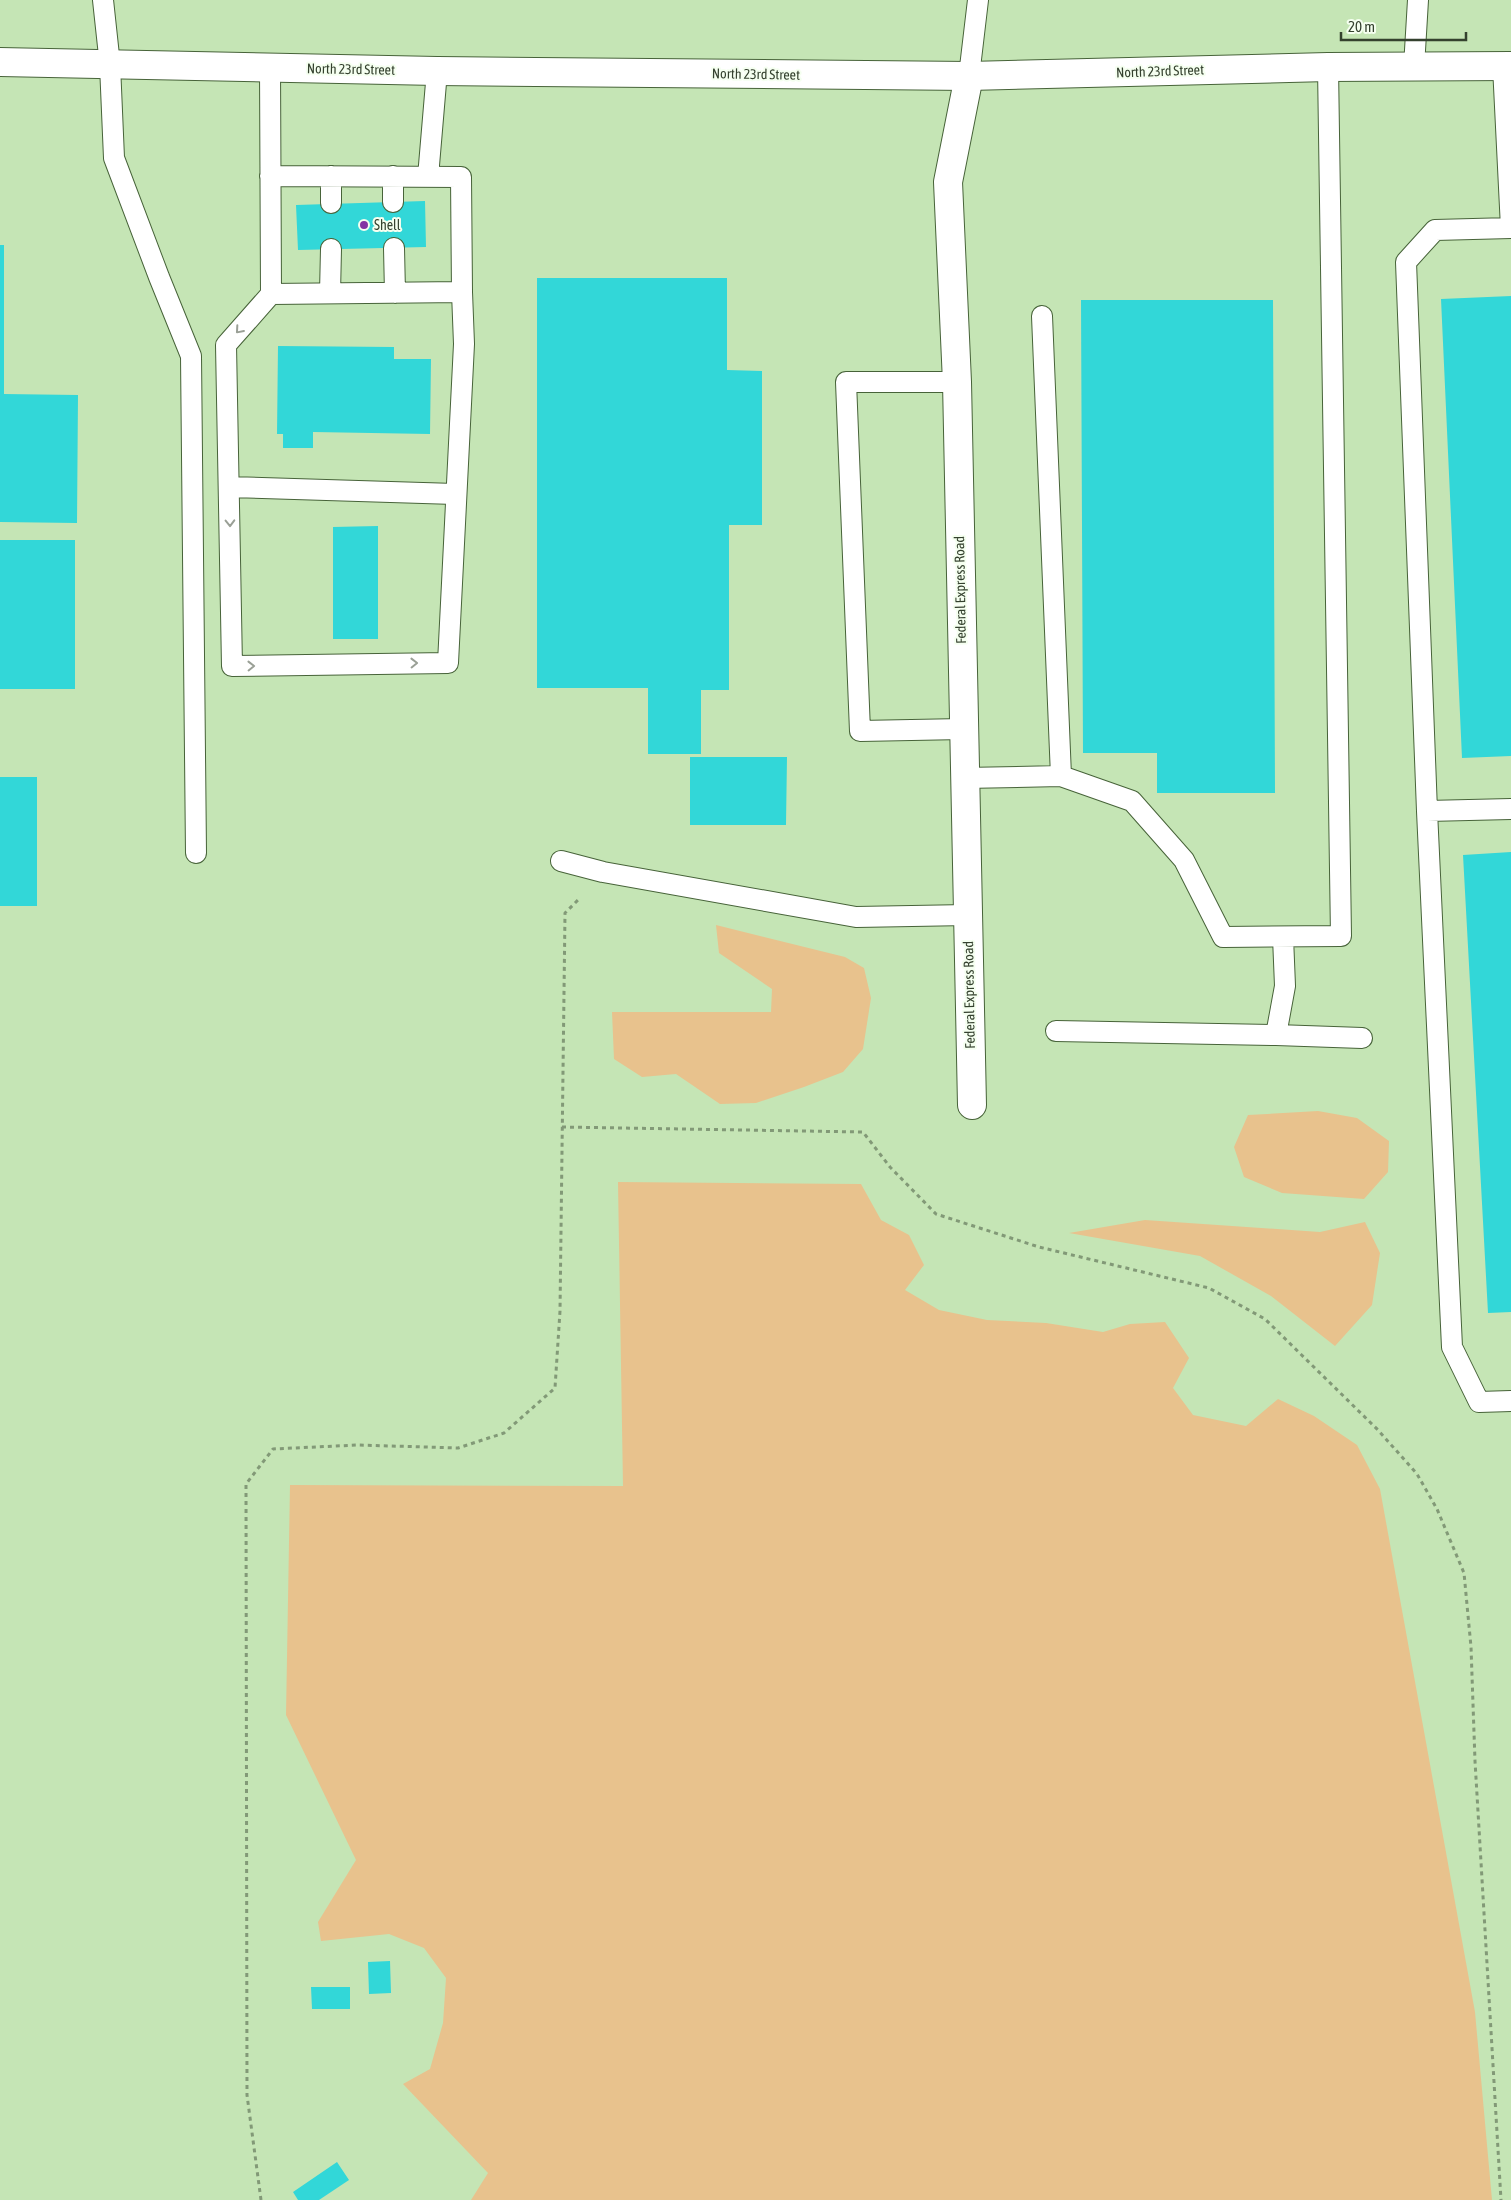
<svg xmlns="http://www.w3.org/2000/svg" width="1511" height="2200" viewBox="0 0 1511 2200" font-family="'Asap Condensed',sans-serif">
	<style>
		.green { fill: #e8c28d }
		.building { fill: #32d7d8 }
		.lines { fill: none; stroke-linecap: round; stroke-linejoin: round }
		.lane-casing { stroke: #476339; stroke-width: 22 }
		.street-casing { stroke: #476339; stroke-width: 30 }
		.secondary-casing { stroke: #476339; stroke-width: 30 }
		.path { stroke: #829977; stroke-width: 3; stroke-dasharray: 4 4; stroke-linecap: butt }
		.lane { stroke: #fff; stroke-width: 20 }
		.street { stroke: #fff; stroke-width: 28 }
		.secondary { stroke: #fff; stroke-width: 28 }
		.oneway { stroke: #9aa096 }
		.poi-dot { fill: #8433a3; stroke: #f5fff0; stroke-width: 2 }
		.labels { text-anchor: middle; stroke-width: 4; stroke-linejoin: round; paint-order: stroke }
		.street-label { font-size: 14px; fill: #34412e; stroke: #f5fff0 }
		.poi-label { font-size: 14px; fill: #34412e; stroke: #f5fff0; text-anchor: start }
	</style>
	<rect width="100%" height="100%" fill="#c5e5b5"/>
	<path class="green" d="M716,925L845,957L864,968L871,998L863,1049L843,1072L804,1087L756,1103L720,1104L676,1074L642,1077L614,1059L612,1012H771L772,989L719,953Z
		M1318,1111L1357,1118L1389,1141L1388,1172L1364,1199L1282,1193L1244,1177L1234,1147L1248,1115Z
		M618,1182L861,1184L881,1220L909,1235L924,1265L905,1290L939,1310L987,1320L1046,1323L1103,1332L1130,1324L1165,1322L1189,1358L1173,1388L1193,1415L1246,1426L1278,1399L1314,1416L1357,1445L1380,1489L1475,2012L1492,2200H471L488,2173L403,2084L430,2069L443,2023L446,1978L424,1948L389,1934L321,1941L318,1922L356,1860L286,1715L290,1485L623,1486Z
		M1145,1220L1320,1232L1365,1222L1380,1253L1372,1305L1335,1346L1271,1296L1200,1256L1069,1233Z"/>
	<path class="building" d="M425,201L426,247L298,250L296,205Z
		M0,245H4V394L78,395L77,523L0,522Z
		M537,278H727V370L762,371V525H729V690H701V754H648V688H537Z
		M1511,296V756L1462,758L1441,299Z
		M1081,300H1273L1275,793H1157V753H1083Z
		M278,346L394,347V359H431L430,434L313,432V448H283V434H277Z
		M378,526V639H333V527Z
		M0,540H75V689H0Z
		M690,757H787L786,825H690Z
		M0,777H37V906H0Z
		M1511,852V1312L1488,1313L1463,855Z
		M390,1961L391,1993L369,1994L368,1962Z
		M311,1987H350V2009H312Z
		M337,2162L349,2180L319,2200H298L293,2192Z"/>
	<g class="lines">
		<g class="lane-casing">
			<path id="lane" d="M103,0L110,65L114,158L159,277L191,356L196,853
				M1503,66L1511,228
				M270,67L271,294L462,292L461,177L270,176
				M1414,67L1418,0
				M969,76L978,0
				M331,176V203
				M393,176V202
				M428,177L437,71
				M1511,228L1435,230L1406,262L1427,811L1452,1347L1479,1402L1511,1401
				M394,248L395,293
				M330,293L331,249
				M271,294L226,345L232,666L448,663L464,344L462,292
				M1042,316L1061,776L1132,801L1184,860L1223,937L1341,936L1328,67
				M957,382H846L860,731L963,729
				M229,487L455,494
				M964,778L1061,776
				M1427,811L1511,809
				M561,861L603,872L856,917L968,915
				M1056,1031L1276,1035L1285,986L1283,937
				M1276,1035L1362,1038"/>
		</g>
		<g class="street-casing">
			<path id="street" d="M969,76L948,182L957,382L972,1105"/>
		</g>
		<g class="secondary-casing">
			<path id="secondary" d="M0,62L437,71L969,76L1328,67L1511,66"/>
		</g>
		<path class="path" d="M562,1127L863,1132L890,1167L936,1214L1039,1247L1209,1288L1265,1319L1378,1430L1417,1474L1437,1509L1464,1573L1471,1647L1475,1761L1501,2200
			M261,2200L247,2095L246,1484L273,1449L358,1445L458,1448L504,1433L555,1388L560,1311L565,913L579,899"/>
		<use href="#lane" class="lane"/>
		<use href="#street" class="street"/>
		<use href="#secondary" class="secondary"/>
	</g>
	<defs><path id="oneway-chevron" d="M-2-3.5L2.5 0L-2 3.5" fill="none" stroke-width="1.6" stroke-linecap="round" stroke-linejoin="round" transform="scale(1.25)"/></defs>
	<g class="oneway">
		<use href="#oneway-chevron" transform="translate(239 330) rotate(131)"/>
		<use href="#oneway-chevron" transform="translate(230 523) rotate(89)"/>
		<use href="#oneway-chevron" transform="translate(414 663) rotate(-1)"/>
		<use href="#oneway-chevron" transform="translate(251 666) rotate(-1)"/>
	</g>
	<circle class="poi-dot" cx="364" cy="225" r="5"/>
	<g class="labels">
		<g class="street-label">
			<text transform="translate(351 69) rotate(1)" y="5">North 23rd Street</text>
			<text transform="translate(1160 71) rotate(-2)" y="5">North 23rd Street</text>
			<text transform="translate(756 74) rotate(1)" y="5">North 23rd Street</text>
			<text transform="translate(960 590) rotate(-91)" y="5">Federal Express Road</text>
			<text transform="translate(969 995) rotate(-91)" y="5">Federal Express Road</text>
		</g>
		<g class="poi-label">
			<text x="374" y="230">Shell</text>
		</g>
	</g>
	<path d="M1341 32v8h125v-8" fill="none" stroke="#34412e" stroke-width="2.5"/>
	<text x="1348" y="32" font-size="15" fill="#34412e" stroke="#f5fff0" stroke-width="4" paint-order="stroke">20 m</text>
</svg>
